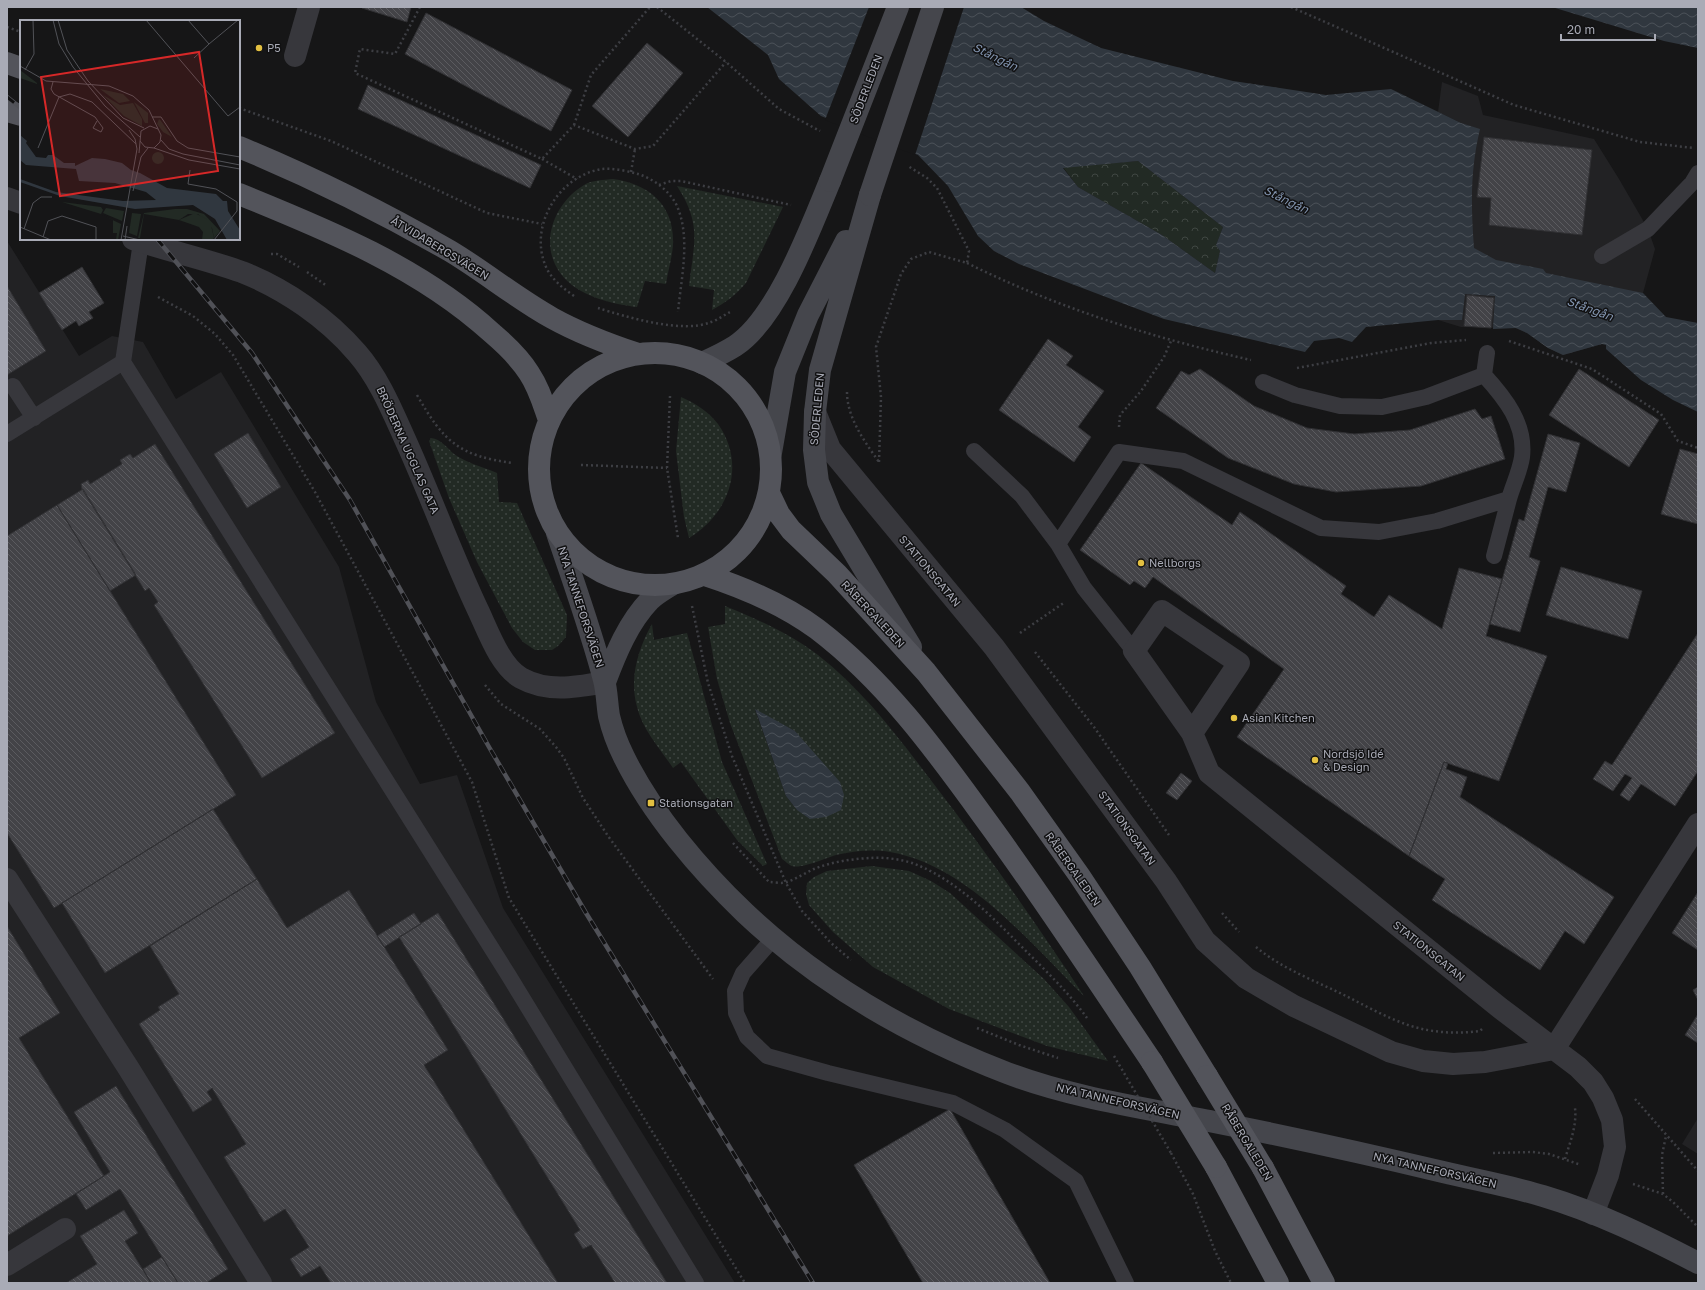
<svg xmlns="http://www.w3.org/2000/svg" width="1705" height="1290" viewBox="0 0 1705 1290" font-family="'Golos Text',sans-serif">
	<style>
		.built { fill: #222224 }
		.grass { fill: url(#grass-dots); fill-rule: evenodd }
		.forest { fill: url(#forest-crowns) }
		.water { fill: url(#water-waves); fill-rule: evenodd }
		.pier { fill: #161617 }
		.building { fill: url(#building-back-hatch); stroke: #303033 }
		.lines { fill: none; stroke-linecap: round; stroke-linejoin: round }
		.path { stroke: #3d3e43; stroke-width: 2.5; stroke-dasharray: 2 3; stroke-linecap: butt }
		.service { stroke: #37373c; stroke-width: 16 }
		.minor { stroke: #37373c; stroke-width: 22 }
		.secondary { stroke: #45464c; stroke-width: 22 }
		.primary { stroke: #53545b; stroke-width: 22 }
		.rail-casing { stroke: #505157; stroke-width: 4.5 }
		.rail { stroke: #111112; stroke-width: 3; stroke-dasharray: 9; stroke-linecap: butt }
		.path-bridge { stroke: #3d3e43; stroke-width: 2.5; stroke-dasharray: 2 3; stroke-linecap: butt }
		.secondary-bridge { stroke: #45464c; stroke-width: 22 }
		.primary-bridge { stroke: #53545b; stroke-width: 22 }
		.poi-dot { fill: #e3c041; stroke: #111112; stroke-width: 1.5 }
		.labels { text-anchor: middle; stroke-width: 3; stroke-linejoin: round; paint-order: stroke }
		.poi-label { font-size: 11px; fill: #a9abb6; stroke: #111112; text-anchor: start }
		.street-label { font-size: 11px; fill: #a9abb6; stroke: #111112 }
		.water-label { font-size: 12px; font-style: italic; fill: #8294af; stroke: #111112 }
		.inset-road { fill: none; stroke: #515257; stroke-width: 1 }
		.view { fill: #d62828; fill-opacity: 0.15; stroke: #d62828; stroke-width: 2 }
		.inset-edge { fill: none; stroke: #a9abb6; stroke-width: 2 }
	</style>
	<defs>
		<pattern id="grass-dots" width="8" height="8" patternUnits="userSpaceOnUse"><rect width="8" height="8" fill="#222a24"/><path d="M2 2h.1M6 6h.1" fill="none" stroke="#3f4642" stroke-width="1.8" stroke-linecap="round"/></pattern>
		<pattern id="forest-crowns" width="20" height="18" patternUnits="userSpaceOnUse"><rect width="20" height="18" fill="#222a24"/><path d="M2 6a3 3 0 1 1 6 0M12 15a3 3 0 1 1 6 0" fill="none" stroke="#3f4642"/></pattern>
		<pattern id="water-waves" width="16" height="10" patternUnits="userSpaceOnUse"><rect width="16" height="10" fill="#30373f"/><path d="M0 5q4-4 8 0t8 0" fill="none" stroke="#4b5158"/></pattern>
		<pattern id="building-back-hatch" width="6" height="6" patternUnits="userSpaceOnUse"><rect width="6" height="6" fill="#434347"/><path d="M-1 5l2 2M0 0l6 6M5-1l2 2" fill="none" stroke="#5b5b5f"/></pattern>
	</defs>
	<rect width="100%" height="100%" fill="#161617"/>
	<path class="built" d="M1442,82L1478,96L1483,115L1594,139L1619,179L1648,229L1655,249L1643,293L1602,344L1563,355L1548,348L1527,333L1515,328L1461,327L1438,320L1461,123L1438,112Z
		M7,241L79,356L112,336L143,342L176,399L221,372L339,567L376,702L420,784L457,775L503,908L735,1283H7Z
		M1698,1118V1154L1682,1144Z"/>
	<path class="grass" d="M613,179C649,184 675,205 673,245C672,258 668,271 666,284L645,281L637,307C612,304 577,296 561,274C538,244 554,203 584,185C592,180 604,180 613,179Z
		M677,186L783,207L746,283C736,295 725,303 712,310L714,290L689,286C694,243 702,224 677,186Z
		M681,397C695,403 709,412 718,424C747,465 729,514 689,538L684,517L676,451Z
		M431,438C441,439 447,448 454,454C467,463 483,467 497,473L499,502L517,503L567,615L566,637L558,646L552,650H535L523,642L512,628L477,562L449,498L429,441Z
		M725,606C757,619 790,634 818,655C863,690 899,738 933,783C986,852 1036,923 1084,996C1030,943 967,865 890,852C873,849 853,851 836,855C826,858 802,869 792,866C789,865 785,861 782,859L730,723L717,679L708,627L725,624ZM755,710L795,731L804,743L797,810L786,796Z
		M652,624L654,640L687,633L722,762L767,864L763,866L737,840L681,762L673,768C661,750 642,729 637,707C629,678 638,649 652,624Z
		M872,866L909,871L931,881L950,893L1044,979L1069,1007L1108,1061L1047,1046L949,1009L873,967L833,932L809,905L806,894L807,883L814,877L827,871Z"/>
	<path class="forest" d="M1138,161L1223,227L1216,245L1220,251L1215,273L1162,235L1078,187L1063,167Z"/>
	<path class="water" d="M707,7H1021L1044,21L1101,48L1233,81L1326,95L1391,89L1461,123L1480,129C1470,171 1471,206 1474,248L1496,260L1543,269L1546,273L1643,293L1666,317L1698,323V412L1673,400L1641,380L1606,349V345L1602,344L1563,355L1548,348L1527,333L1516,328L1493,329L1495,296L1465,294L1462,320H1438L1366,327L1352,342L1339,338L1314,341L1305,352L1164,319L1019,264L994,251L978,236L948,186L918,155L821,116L779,79L768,55ZM1138,161L1223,227L1216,245L1220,251L1215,273L1162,235L1078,187L1063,168Z
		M1552,7H1698V48L1664,41Z
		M755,709L795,731L840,782L844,795L841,810L826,817L810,819L797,810L786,796Z"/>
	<path class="pier" d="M869,7H964L915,155L825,120Z"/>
	<path class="building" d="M362,7H411L407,22L362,8Z
		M426,13L572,90L551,131L405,54Z
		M647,43L683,73L628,137L592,106Z
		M368,85L541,165L530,188L358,109Z
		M1484,137L1592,150L1582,235L1489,225L1491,198L1477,197Z
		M82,267L104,303L89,312L93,318L79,326L76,321L62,330L39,293Z
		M7,286L46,351L7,375Z
		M1467,295L1494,298L1491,328L1464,326Z
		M1048,339L1073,356L1066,365L1104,391L1078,427L1091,437L1074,462L999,410Z
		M1200,369L1254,406L1307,428L1354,434L1410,430L1475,409L1482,419L1491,416L1505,459L1421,486L1336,492L1294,484L1228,458L1156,408L1181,371L1189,375Z
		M1579,369L1659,420L1629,467L1549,415Z
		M248,433L281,487L247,508L214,454Z
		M1548,434L1580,443L1566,492L1548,487L1529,557L1540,561L1520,632L1490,624L1519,519L1524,521Z
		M155,444L335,733L262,778L154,605L158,602L149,588L145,591L82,489L81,484L88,480L90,484L122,464L120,460L130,454L133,458Z
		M1680,449L1698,454V524L1661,514Z
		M1141,463L1232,525L1240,512L1346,586L1341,594L1374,617L1389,595L1442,629L1459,568L1502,579L1486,636L1547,656L1499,781L1444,762L1409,856L1237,737L1284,669L1153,577L1145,588L1134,581L1130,585L1080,550Z
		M83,489L136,575L110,591L57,505Z
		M57,505L236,795L54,908L7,833V536Z
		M1561,567L1642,591L1628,639L1546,615Z
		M1698,633V771L1675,806L1641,784L1629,801L1620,795L1632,778L1625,774L1613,791L1593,779L1605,761L1612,765Z
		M1444,762L1448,763L1446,769L1467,777L1460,797L1614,897L1584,944L1565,931L1540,970L1432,900L1445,879L1409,856Z
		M1181,773L1192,781L1177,800L1166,793Z
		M213,809L257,879L105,973L62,903Z
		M257,879L287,928L349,890L448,1050L424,1065L558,1283H331L320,1266L301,1277L290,1259L309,1247L285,1209L264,1222L224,1157L246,1144L212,1088L207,1092L212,1100L193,1112L139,1024L160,1010L158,1007L179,994L150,946Z
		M1698,892V950L1672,933Z
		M414,913L421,924L384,947L377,936Z
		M438,913L485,989L667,1283H615L591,1245L583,1249L574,1234L580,1230L399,937Z
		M7,926L60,1013L19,1038L104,1176L7,1236Z
		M1698,987V1000L1693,990Z
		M1698,1014V1043L1685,1035Z
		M116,1086L228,1269L206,1283H178L120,1189L86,1210L76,1194L110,1172L74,1112Z
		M950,1109L1050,1283H923L854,1165Z
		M124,1210L138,1233L125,1241L151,1283H66L97,1264L80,1236Z
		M162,1257L178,1283H151L143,1269Z"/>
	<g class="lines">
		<path class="path" d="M420,7L395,54L360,49L355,73L542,159L574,125L635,149L653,146L726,62
			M657,7L726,62L779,109L820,131
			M1291,7L1514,105L1640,142L1694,148
			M7,27L21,32
			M239,108L331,141L487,213L542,224
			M574,125L591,75L650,7
			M542,159L577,179
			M631,172L635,149
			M659,185L671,181H681L791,205
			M271,254H277L299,267
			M967,263C1058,308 1153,338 1251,360
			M307,272L327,286
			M574,296C564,289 555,282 548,271C526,230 557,176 602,169C614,168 627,171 638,174C654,179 670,191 677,206C691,238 681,279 678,312
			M158,297L193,316L215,334L233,355L315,492L472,782L509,898L745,1283
			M598,308C626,317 683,334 711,322C718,320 724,315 730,312
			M1509,341L1592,369L1661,414L1678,441L1698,448
			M1297,368L1431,343L1466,340
			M847,392C847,418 865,442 879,462
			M417,395C444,442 459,456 513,463
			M670,396L667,468L678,538
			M1119,427L1120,415L1141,391L1164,357L1171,341
			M879,462L881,397L876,347L901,274L911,259L929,252L967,263L969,251L937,188L927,178L908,166
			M581,465L667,468
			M692,606L708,683L732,756L786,883L802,911L831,943L851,960
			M1020,633L1065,602
			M1035,652L1094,727L1169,835
			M485,685L501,704L540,729L556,747L564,758L583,798L608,836L713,979
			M733,843L769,882C774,882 782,884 787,882C796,879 805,873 814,869C831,862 851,859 870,858C884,857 901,859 915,864C958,881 992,917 1024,949C1046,971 1069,993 1087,1018
			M1222,913L1239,932
			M1256,947C1281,968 1313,980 1342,994C1364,1005 1387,1018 1411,1026C1434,1033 1457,1034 1480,1031L1482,1029
			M977,1028L1019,1045L1058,1058
			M1635,1099L1698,1171
			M1171,1153L1193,1194L1215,1251L1231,1283
			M1493,1153L1533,1152L1549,1154L1581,1165
			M1565,1159C1570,1142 1577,1126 1575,1108
			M1633,1184L1663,1194L1673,1202L1698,1227
			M1663,1194L1662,1155L1666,1136"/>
		<path class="service" d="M1602,256L1648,229L1692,183L1698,173
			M123,362L141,242
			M1484,375L1487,353
			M13,386L34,418
			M7,434L123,362L509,976L696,1283
			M974,451L1022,496L1058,544L1084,588L1134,651
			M1058,544L1119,452L1183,461L1321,528L1379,532L1437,521L1509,499C1513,485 1520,471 1522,457C1526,424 1505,398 1484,375L1426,397L1382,407L1340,406L1295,395L1263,382
			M1494,556L1509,499
			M773,939L743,973L735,991L736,1013L747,1037L767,1056L828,1073L953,1103L1005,1130L1076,1181L1126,1283"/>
		<path class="minor" d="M295,56L309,7
			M7,198L21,203
			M133,239C168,251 206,259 242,272C285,289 327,318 357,353C378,377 391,408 404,437C430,494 451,553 478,610C488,631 500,666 521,678C548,693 577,687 605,682
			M815,412L830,449L994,647L1166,881L1205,941L1246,978L1294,1006L1391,1052L1423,1061L1453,1064L1485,1062L1554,1049L1698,824
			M1192,733L1239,663L1162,611L1134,651L1192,733L1209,773L1500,1008L1578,1067L1593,1082L1603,1098L1612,1120L1615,1147L1608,1175L1593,1214
			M7,879L129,1069L261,1283
			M7,1265L65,1229"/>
		<path class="secondary" d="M870,195L820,370L815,412L814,450L818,482L831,514L911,647
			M702,363C713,358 724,353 735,346C777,319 811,227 830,181
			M771,453L785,372L808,315L846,241
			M557,533C573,581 591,630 604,680C607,691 607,704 609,716C612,729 618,745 624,757C652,814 700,870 745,913C820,984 911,1036 1007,1073C1073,1098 1145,1108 1214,1122C1290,1137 1367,1154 1443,1172C1476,1180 1510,1186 1543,1196C1597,1212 1648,1237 1698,1263
			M605,682C616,653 628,623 650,600C656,594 665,589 673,584"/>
		<path class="primary" d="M7,63L21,68
			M7,111L21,115
			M239,147C312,177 382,212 450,251C485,272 516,298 552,318C579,333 608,344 638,354
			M239,194C328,230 421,268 492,333C506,345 519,357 529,373C539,388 543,403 549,420
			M539 469a116 116 0 1 1 232 0a116 116 0 1 1-232 0Z
			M769,493L779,514L791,530L837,574L926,672L1020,792L1079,875L1140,967L1207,1076
			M705,575C745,588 783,604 817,629C884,680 934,748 983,816C1042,896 1096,979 1152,1062
			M1216,1167L1278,1283
			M1263,1168L1324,1283"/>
		<g class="rail-casing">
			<path id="rail" d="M7,97L21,108
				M157,239L252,353L350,500L489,747L586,913L813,1283"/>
		</g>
		<use href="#rail" class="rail"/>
		<path class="path-bridge" d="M1114,1056L1171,1153"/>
		<path class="secondary-bridge" d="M830,181L898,7
			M870,195L933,7"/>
		<path class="primary-bridge" d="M1152,1062L1216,1167
			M1207,1076L1263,1168"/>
	</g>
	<g class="poi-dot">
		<circle cx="259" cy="48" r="4"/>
		<circle cx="1141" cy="563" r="4"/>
		<circle cx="1234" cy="718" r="4"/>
		<circle cx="1315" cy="760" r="4"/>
		<rect x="647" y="799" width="8" height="8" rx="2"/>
	</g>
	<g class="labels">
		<g class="poi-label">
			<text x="267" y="52">P5</text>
			<text x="1149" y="567">Nellborgs</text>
			<text x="1242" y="722">Asian Kitchen</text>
			<text x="1323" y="758">Nordsjö Idé<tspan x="1323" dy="13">&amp; Design</tspan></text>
			<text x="659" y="807">Stationsgatan</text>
		</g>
		<g class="street-label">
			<text transform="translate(866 89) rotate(-69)" y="4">SÖDERLEDEN</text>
			<text transform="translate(440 248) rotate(31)" y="4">ÅTVIDABERGSVÄGEN</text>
			<text transform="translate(817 409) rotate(-85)" y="4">SÖDERLEDEN</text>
			<text transform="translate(408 450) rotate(66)" y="4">BRÖDERNA UGGLAS GATA</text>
			<text transform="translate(930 571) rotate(50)" y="4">STATIONSGATAN</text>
			<text transform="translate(581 607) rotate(72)" y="4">NYA TANNEFORSVÄGEN</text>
			<text transform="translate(873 614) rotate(47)" y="4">RÅBERGALEDEN</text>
			<text transform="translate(1127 828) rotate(54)" y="4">STATIONSGATAN</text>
			<text transform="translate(1073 869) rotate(55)" y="4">RÅBERGALEDEN</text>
			<text transform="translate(1429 951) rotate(39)" y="4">STATIONSGATAN</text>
			<text transform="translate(1118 1101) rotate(13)" y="4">NYA TANNEFORSVÄGEN</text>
			<text transform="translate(1247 1142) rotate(59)" y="4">RÅBERGALEDEN</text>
			<text transform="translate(1435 1170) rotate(13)" y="4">NYA TANNEFORSVÄGEN</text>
		</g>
		<g class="water-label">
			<text transform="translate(995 57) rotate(26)" y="4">Stångån</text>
			<text transform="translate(1286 200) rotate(26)" y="4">Stångån</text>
			<text transform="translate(1590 309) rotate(20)" y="4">Stångån</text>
		</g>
	</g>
	<g transform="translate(20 20)">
		<rect width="220" height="220" fill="#161617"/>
		<path d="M0,50L17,63V64L0,58ZM80,69L103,74L110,81L99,83ZM83,75L100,85L113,83L122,99V106L104,96ZM114,82L128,93V103H125ZM139,99L141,101L152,117L143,112L137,104ZM132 138a6 6 0 1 1 12 0a6 6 0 1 1-12 0ZM42,182L81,187L83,190L81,194ZM86,188L104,191L102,201L83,193ZM155,189H167L184,194L200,211L194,218L192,208L178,194H168L159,200L124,194L120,218H118L124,193ZM112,193L121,194L117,216L109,213ZM82,195L101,204L98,220H96L97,213H93V200Z" fill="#222a24"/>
		<path d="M175,193L190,201L194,218L192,220H182L183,212L179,207L159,200Z" fill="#222a24"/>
		<path d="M0,115L7,121L6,123L16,137L26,138L28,135H33L44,143H55V146L72,138L85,139L102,143L111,150L120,153L147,168L196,174L203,181H207L208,191L220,210V220H207L195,199L173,185L115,189L40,176L0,162V159L36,172L103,181L136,180L126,172L95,163L59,161L56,149L6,145L0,140Z" fill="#30373f"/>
		<path class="inset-road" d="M33,0L39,24L53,47L85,86L120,117M38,0L47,30L68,61L103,98L124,108M126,0L208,96L220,87M168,0L189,24L218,0M174,38L189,24M0,46L26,61L89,66L113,76L129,90L141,115L140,122L134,128L125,127L120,121M5,50L14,34L13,0M33,62L31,69L34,74L75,97L83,108L81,112L73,108L77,101M132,97H141L157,121L168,128L220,137M141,120L149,129L163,134L220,145M18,128L39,77L50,74L72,82L116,124M134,128L169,140L220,149M119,133L121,111L130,106L138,109M170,150L168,164L196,169L217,182M113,171L121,137L128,128M0,207L31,220M4,209L13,183L21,177H32M103,216L120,220M23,217L28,201L42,196L76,207V220M101,220L117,129L115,119L109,110M105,220L107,206M194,220L217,191V182"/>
		<path class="view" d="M179,32L198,151L40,176L21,57Z"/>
		<rect width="220" height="220" class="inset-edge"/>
	</g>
	<rect width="1705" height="1290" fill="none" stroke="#a9abb6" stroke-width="16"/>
	<path d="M1561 34v6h94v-6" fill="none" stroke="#a9abb6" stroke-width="2"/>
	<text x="1567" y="34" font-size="12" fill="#a9abb6" stroke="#111112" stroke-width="3" paint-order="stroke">20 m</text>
</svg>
